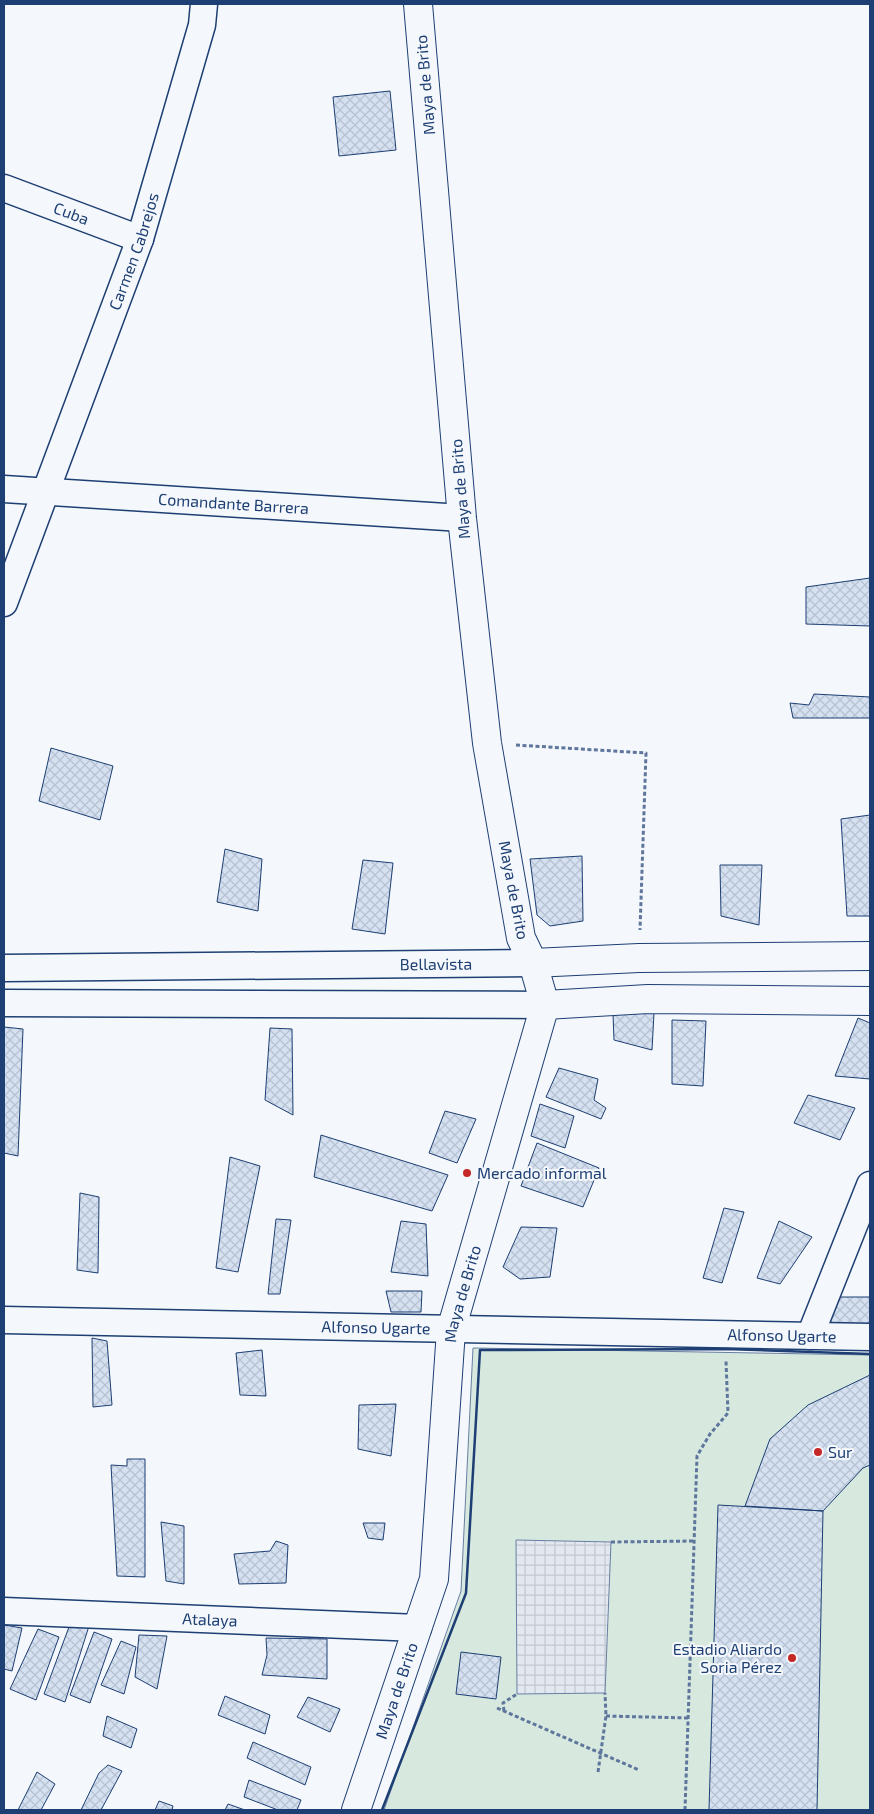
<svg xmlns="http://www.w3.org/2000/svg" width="874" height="1814" viewBox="0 0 874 1814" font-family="'Exo 2',sans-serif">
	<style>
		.grass { fill: #d7e8df; stroke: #687fa3 }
		.plaza { fill: url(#plaza-grid); stroke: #687fa3 }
		.building { fill: url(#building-cross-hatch); stroke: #1d3f73 }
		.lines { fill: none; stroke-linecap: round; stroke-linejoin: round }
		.minor-casing { stroke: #1d3f73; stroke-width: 29 }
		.tertiary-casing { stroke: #1d3f73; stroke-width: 30 }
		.path { stroke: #5e769c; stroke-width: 3; stroke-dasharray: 4 2.5; stroke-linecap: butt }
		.minor { stroke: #f4f7fb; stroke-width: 26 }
		.tertiary { stroke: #f4f7fb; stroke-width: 28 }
		.wall { stroke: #1d3f73; stroke-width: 2.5 }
		.poi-dot { fill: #c62828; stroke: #f4f7fb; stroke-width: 2 }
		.labels { text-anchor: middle; stroke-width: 4; stroke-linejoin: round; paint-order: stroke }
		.street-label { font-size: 16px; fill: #1d3f73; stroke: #f4f7fb }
		.poi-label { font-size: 16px; fill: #1d3f73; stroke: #f4f7fb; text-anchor: start }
	</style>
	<defs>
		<pattern id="plaza-grid" width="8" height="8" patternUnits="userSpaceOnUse" patternTransform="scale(1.25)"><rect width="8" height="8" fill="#e3e8f0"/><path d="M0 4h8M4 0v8" fill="none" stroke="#c2c8d1"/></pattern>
		<pattern id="building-cross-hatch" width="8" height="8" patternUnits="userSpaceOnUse" patternTransform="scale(1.25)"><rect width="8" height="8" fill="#d5e0f0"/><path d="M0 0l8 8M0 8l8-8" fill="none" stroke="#b6c1d1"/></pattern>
	</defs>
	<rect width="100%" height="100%" fill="#f4f7fb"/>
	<path class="grass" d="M473,1348L870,1355V1810H384L461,1591Z"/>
	<path class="plaza" d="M516,1540L611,1542L605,1693L517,1694Z"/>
	<path class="building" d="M390,91L396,150L339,156L333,97Z
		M870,578V626L806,624V587Z
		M814,694L870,697V718H793L790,703L809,705Z
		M51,748L113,766L100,820L39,801Z
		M870,815V916H847L841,819Z
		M225,849L262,859L258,911L217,902Z
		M582,856L583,921L550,926L537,915L530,859Z
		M363,860L393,863L385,934L352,929Z
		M720,865H762L759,925L721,916Z
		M654,1013L652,1050L614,1040L613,1014Z
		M858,1018L870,1023V1079L835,1076Z
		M672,1020L706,1021L703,1086L672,1084Z
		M4,1027L23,1029L18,1156L4,1153Z
		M270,1028L292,1029L293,1115L265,1100Z
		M559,1068L598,1079L594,1100L606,1108L601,1119L546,1097Z
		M808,1095L855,1108L840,1140L794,1123Z
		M540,1104L574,1116L565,1148L531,1136Z
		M445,1111L476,1119L457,1163L429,1153Z
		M321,1135L448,1175L432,1211L314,1177Z
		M537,1143L599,1168L583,1207L521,1186Z
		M230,1157L260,1166L238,1272L216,1268Z
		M80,1193L99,1197L98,1273L77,1270Z
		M724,1208L744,1212L722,1283L703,1278Z
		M276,1219L291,1220L280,1294H268Z
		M401,1221L426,1224L428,1276L391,1272Z
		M779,1221L812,1237L780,1284L757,1278Z
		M521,1227L557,1228L550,1277L520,1279L503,1267Z
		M386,1291H422L421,1312H391Z
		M838,1297H870V1325L828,1324Z
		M92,1338L107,1341L112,1405L93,1407Z
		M262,1350L266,1396L240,1395L236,1353Z
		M870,1375V1465L863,1468L823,1511L745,1506L770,1439L808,1405Z
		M396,1404L391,1456L358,1449L359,1405Z
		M127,1459H145V1577L117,1576L111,1465L127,1466Z
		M718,1505L823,1511L817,1810H709Z
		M161,1522L184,1526V1584L166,1581Z
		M363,1523H385L383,1540L368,1538Z
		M276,1541L288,1545L286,1583L239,1584L234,1554L270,1551Z
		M4,1625L22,1628L12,1671L4,1669Z
		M89,1626L65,1702L44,1694L69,1627Z
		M38,1629L59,1637L36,1700L10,1689Z
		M94,1632L112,1639L90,1703L70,1695Z
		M139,1635L167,1636L157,1689L135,1677Z
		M266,1638L327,1639V1679L262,1675L267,1655Z
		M121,1641L136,1647L124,1694L101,1685Z
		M461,1652L501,1657L496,1699L456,1694Z
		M225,1696L270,1715L265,1734L218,1715Z
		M308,1697L340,1709L330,1732L297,1717Z
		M107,1716L137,1729L131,1748L103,1736Z
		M253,1742L311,1767L305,1785L247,1758Z
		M108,1765L122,1771L101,1810H81L99,1773Z
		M37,1772L55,1784L41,1810H18Z
		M249,1780L301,1800L297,1810H278L244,1797Z
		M159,1801L173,1806L172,1810H155Z
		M228,1804L245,1810H225Z"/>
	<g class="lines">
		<g class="minor-casing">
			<g id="minor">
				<path id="s1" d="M4,188L140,239"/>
				<path id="s2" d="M4,489L462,518"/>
				<path id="s3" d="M4,603L140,239L202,25L204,4"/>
				<path id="s4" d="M4,968L533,963"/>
				<path d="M4,1003L545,1005"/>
				<path id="s5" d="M4,1320L870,1337"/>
				<path d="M810,1336L870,1185"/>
				<path id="s6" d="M4,1611L418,1628"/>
			</g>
		</g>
		<g class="tertiary-casing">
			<g id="tertiary">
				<path d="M533,963L639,958L870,956"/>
				<path d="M545,1005L648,999L870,1001"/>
				<path id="s7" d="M356,1810L434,1579L451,1330L545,1005L533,963L521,938L487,743L462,518L418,4"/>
			</g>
		</g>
		<path class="path" d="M516,745L646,753L640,930
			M611,1542L695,1541
			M497,1708L639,1770
			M504,1711L503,1703L517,1694
			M606,1716L688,1718
			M598,1772L606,1716L605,1693
			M685,1810L697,1456L710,1434L728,1413L726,1361"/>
		<use href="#minor" class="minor"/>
		<use href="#tertiary" class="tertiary"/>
		<path class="wall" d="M382,1810L466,1593L480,1350L726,1349L870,1354"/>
	</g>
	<g class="poi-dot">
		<circle cx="467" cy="1173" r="5"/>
		<circle cx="818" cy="1452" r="5"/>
		<circle cx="792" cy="1658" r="5"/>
	</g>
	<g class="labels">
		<g class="street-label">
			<text transform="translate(425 85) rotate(-95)" y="6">Maya de Brito</text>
			<text dy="6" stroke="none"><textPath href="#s1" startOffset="72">Cuba</textPath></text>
			<text dy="6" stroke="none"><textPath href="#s3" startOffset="375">Carmen Cabrejos</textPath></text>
			<text transform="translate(460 489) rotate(-95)" y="6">Maya de Brito</text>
			<text dy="6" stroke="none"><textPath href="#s2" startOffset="230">Comandante Barrera</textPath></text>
			<text transform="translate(514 890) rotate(79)" y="6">Maya de Brito</text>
			<text dy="6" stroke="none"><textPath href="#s4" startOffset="432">Bellavista</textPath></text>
			<text dy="6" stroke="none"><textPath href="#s7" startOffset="531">Maya de Brito</textPath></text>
			<text dy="6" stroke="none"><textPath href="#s5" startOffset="372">Alfonso Ugarte</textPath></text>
			<text dy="6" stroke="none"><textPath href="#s5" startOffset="778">Alfonso Ugarte</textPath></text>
			<text dy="6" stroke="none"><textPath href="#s6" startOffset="206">Atalaya</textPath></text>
			<text dy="6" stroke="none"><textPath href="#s7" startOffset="126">Maya de Brito</textPath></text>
		</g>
		<g class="poi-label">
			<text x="477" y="1179">Mercado informal</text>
			<text x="828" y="1458">Sur</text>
			<text x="782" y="1655" text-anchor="end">Estadio Aliardo<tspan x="782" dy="18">Soria Pérez</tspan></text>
		</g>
	</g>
	<rect width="874" height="1814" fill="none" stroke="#1d3f73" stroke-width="10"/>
</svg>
